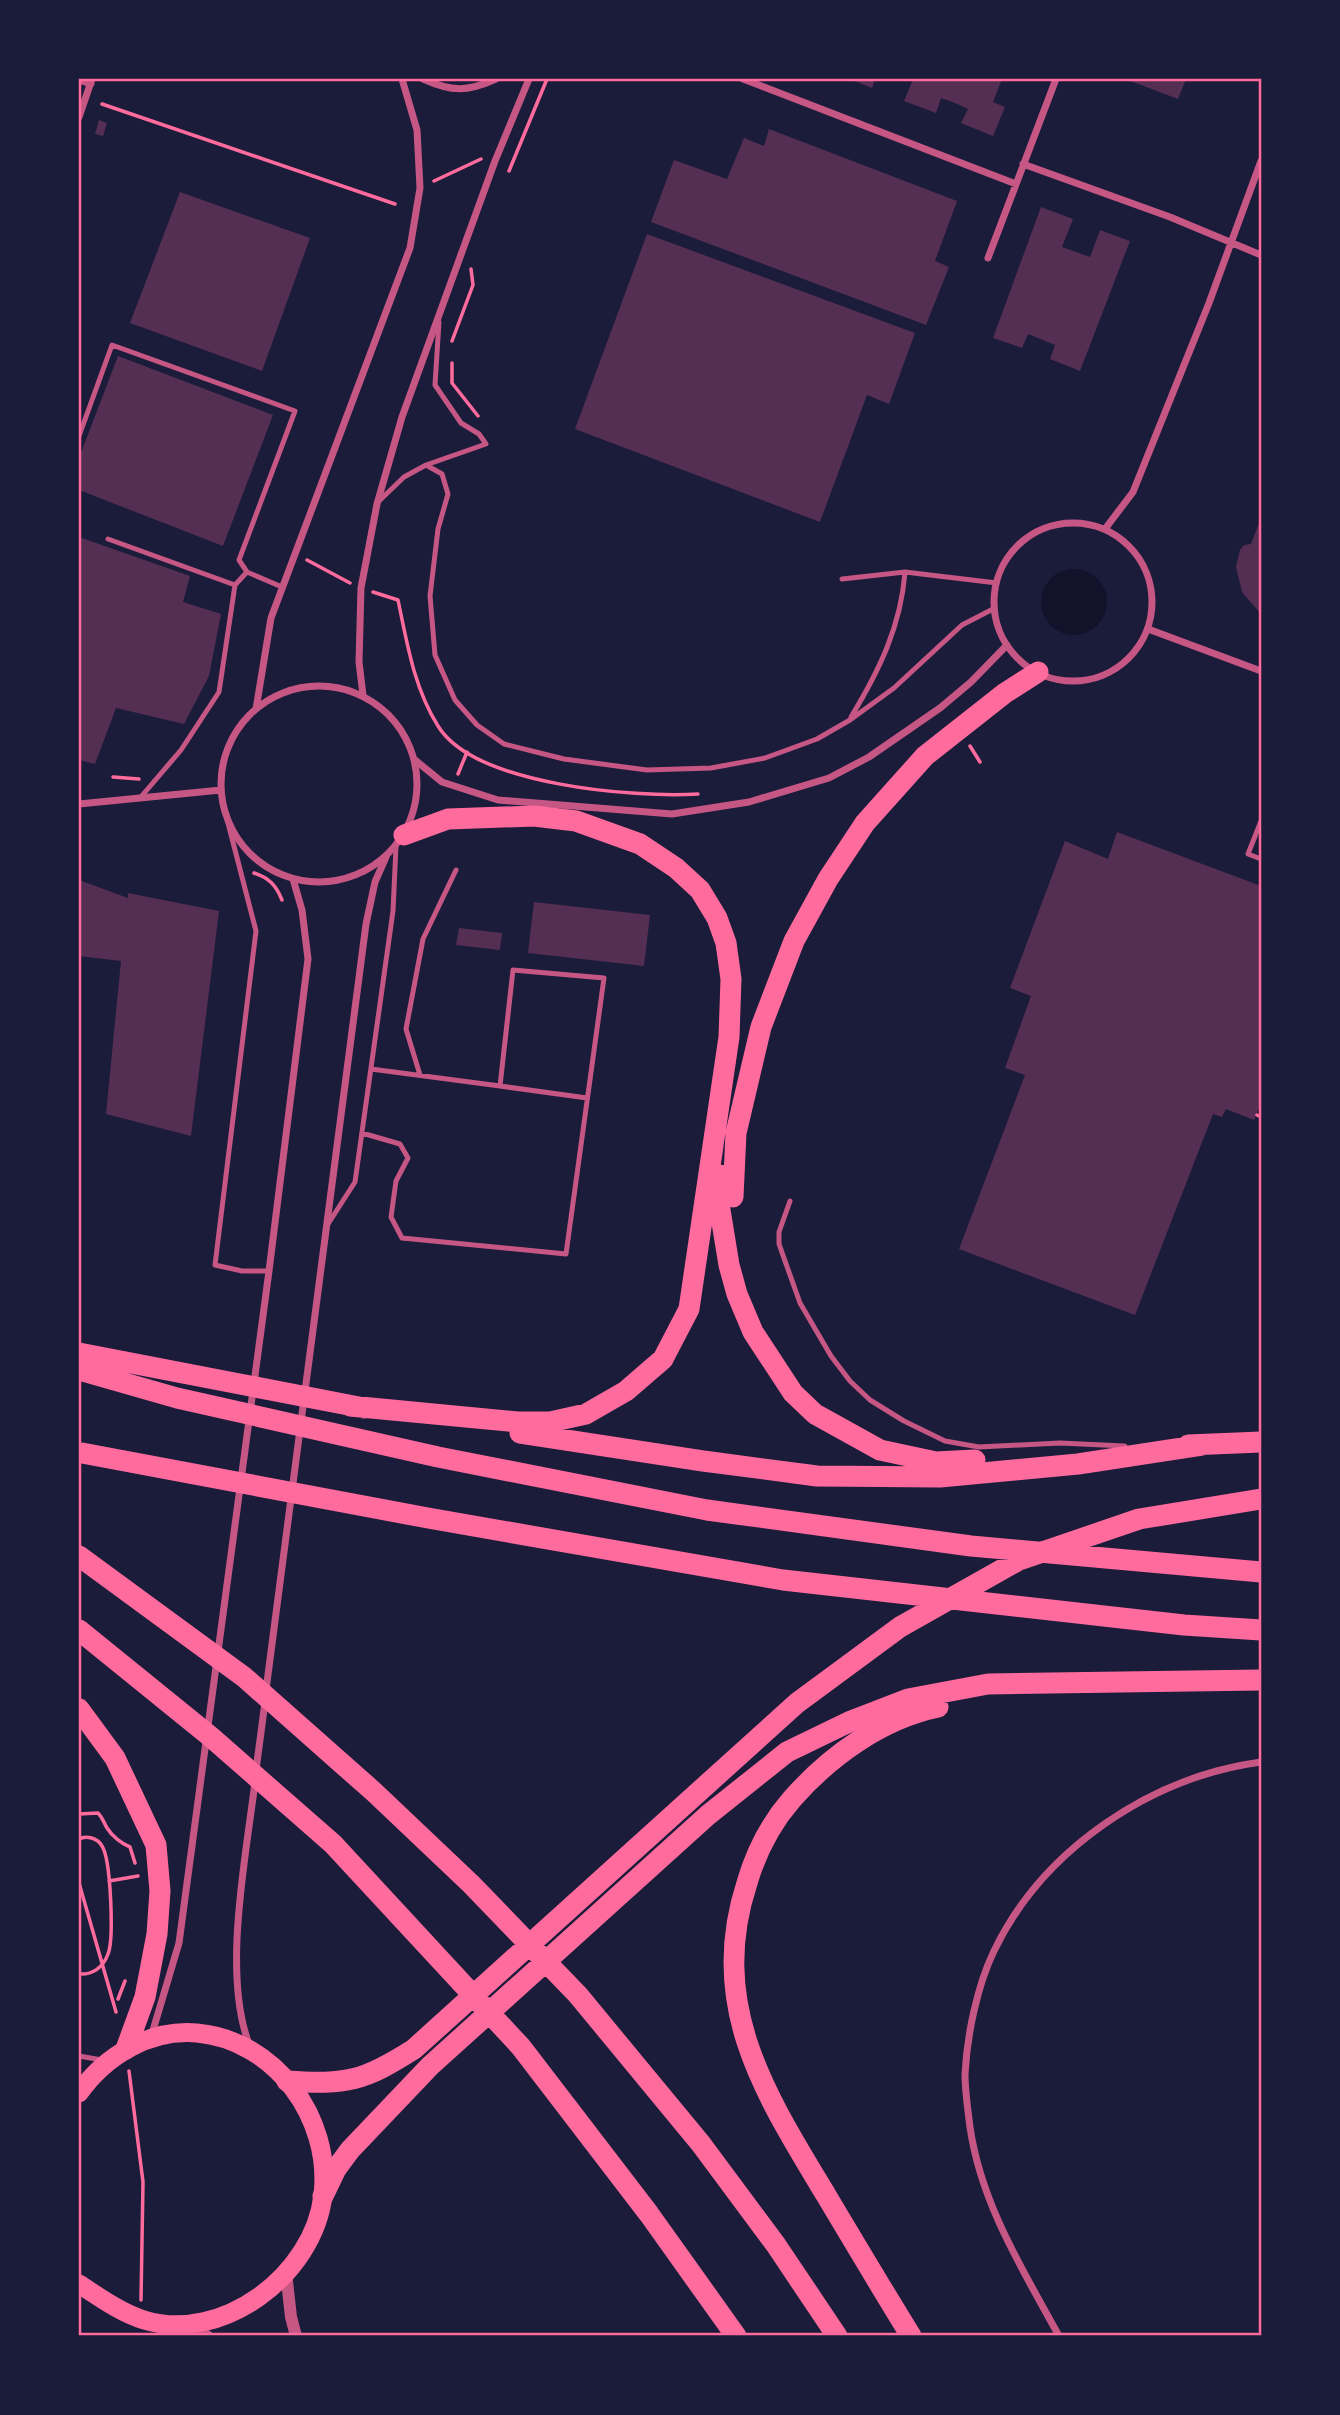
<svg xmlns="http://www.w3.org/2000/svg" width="1340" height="2415" viewBox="0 0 1340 2415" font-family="'Exo 2',sans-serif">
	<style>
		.water { fill: #12122b }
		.building { fill: #542f53 }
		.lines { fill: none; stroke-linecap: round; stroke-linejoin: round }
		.path { stroke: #ff6b9d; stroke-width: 3.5 }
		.service { stroke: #c65784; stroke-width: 5 }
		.minor { stroke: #c65784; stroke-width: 7 }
		.tertiary { stroke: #c65784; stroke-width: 12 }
		.trunk { stroke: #ff6b9d; stroke-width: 19 }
		.motorway { stroke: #ff6b9d; stroke-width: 21 }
		.neatline { fill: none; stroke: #ff6b9d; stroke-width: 2.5 }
	</style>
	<rect width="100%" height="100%" fill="#1b1b3a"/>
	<path class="water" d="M1041 602a33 33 0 1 1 66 0a33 33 0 1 1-66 0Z"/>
	<path class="building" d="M850,79H875L872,88Z
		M913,79H1002L993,102L1005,107L993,136L961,123L968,109L955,103L941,98L936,113L904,101Z
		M1125,79H1186L1178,99Z
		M99,120L107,123L103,136L95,134Z
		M769,129L957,201L935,261L949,267L926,325L651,222L674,160L727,179L744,138L764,146Z
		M180,192L310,238L262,371L130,323Z
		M1041,207L1073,219L1062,247L1090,257L1100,230L1130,241L1080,371L1050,359L1055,345L1028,334L1022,348L993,338Z
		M647,234L915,333L889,404L867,395L820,522L575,429Z
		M118,356L273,415L223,546L79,490V458Z
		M1261,518V614L1242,592L1236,567L1240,550L1244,545L1251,544Z
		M79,537L190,576L183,602L221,614L209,676L184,724L116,708L95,764L79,760Z
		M1117,832L1261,886V1104L1254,1120L1226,1109L1222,1117L1213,1114L1135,1315L959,1249L1025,1075L1005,1068L1031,996L1010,988L1065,841L1108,859Z
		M79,880L128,898V893L219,911L191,1136L106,1114L121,961L79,956Z
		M534,902L650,915L644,966L528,953Z
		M459,928L502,933L500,950L456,945Z"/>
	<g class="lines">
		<path class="path" d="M102,104L395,204
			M509,171L547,79
			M434,181L481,159
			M452,341L473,285L471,269
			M452,363V383L478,416
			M307,560L350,583
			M373,592L398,600C407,643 414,688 438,726C474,785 634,798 698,794
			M970,746L980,762
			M458,774L467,752
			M113,777L139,779
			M254,873C269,878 276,885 282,900
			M1257,1115L1261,1117
			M79,1814L98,1813C103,1818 104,1823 107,1828C112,1836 122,1844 130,1847L135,1863
			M79,1839C86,1835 98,1838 102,1846C111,1860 114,1939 108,1954C103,1968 92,1975 79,1974
			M109,1881L138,1876
			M79,1883L116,2012
			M118,1999L125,1981
			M129,2071L143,2182L141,2300"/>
		<path class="service" d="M79,436L112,345L295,411L239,560L247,572
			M426,465L486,444L479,434L461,423L435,385L439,322
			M379,501L404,477L426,465L442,474L448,494L438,529L430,596L435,655L455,700L477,725L504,744L564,759L647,770L711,768L765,758L817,739L850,720L894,688L962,625L995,608
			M108,539L235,585L247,572L282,587
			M842,579L905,572L997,583
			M851,717C879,671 901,626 905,572
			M140,798L181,750L219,692L235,585
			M1261,821L1248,854L1261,859
			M228,823L256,931L215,1265L242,1271H269
			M420,1075L406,1029L423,939L456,870
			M500,1086L587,1098
			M362,1133L400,1144L408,1158L396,1181L391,1217L402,1238L566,1254L604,978L513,970L500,1086L371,1069
			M790,1201L779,1232V1244L800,1303L831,1356L850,1381L870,1400L904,1421L945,1441L979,1447L1060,1443L1125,1446
			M328,1224L355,1182L393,911L396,846
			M79,2056L102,2060"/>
		<path class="minor" d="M423,79C452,92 467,92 496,79
			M743,79L1016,184
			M79,80L91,84
			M79,117L92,79
			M1023,164L1170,217L1261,255
			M988,258L1056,79
			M994 602a79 79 0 1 1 158 0a79 79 0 1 1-158 0Z
			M1105,529L1133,492L1209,303L1261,161
			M1148,629L1261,671
			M221 784a98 98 0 1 1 196 0a98 98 0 1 1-196 0Z
			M363,695L359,662L361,588L377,504L402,417L495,161L529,79
			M256,709L271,618L410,248L420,188L417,130L402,79
			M415,760L442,782L498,800L672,814L749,802L829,778L869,757L940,708L971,682L1007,645
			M79,804L221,790
			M266,1690L366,924L375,882L386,857
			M256,1770L265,1702
			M151,2037L179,1943L269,1271L308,959L302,910L293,879
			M249,2044C222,1973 246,1857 255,1782
			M1059,2336C1023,2270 981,2204 970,2127C968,2111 965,2091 965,2074C967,2036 977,1986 994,1951C1043,1849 1151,1777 1261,1762"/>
		<path class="tertiary" d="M286,2272L291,2317L296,2336
			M189,2325L207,2336"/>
		<path class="trunk" d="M79,2093C106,2055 150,2029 197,2033C275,2040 332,2118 323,2195C314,2275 222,2344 144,2320C121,2313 99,2297 79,2284"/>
		<path class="motorway" d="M720,1175V1210L729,1265L737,1294L753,1332L793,1393L815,1414L880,1450L936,1462L975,1460
			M733,1197L736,1133L761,1027L794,941L828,879L865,823L925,756L1005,693L1038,672
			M79,1353L364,1408
			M79,1370L177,1398L438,1457L707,1510L971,1546L1261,1572
			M350,1406L518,1422H550L586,1414L626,1391L663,1359L689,1309L729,1037L731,979L726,943L717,918L700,890L676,868L640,844L576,821L534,816L448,819L404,835
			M520,1433L703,1461L817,1476L940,1477L1078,1464L1202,1445
			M1188,1445L1261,1442
			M82,1453L428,1518L783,1580L1184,1625L1261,1630
			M79,1556L244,1677L374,1792L471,1884L578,1995L701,2144L776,2245L837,2336
			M79,1630L211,1737L333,1844L521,2047L649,2214L736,2336
			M79,1709L115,1758L156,1845L160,1891L157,1934L145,1997L126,2049
			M287,2081C347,2085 364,2081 414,2049L797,1703L900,1627L1019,1560L1139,1519L1261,1499
			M323,2196L336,2169L350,2150L430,2066L708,1815L787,1752L851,1721L908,1699L988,1684L1261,1680
			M911,2336C882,2289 854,2242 826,2195C765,2094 707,2005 747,1883C756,1852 771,1823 792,1799C830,1756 881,1719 938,1707"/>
	</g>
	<rect width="1340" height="2415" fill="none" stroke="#1b1b3a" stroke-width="161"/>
	<rect x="80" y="80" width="1180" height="2254" class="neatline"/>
</svg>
